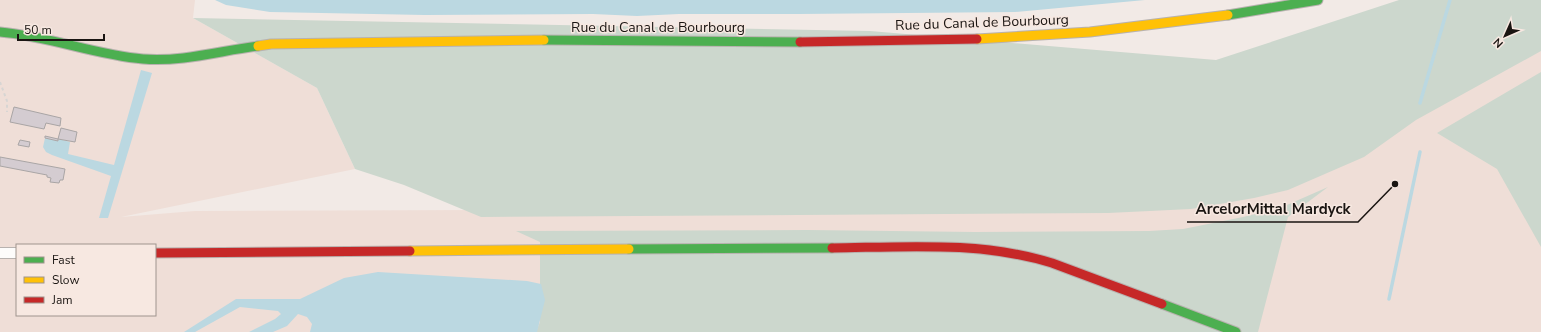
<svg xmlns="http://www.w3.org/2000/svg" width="1541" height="332" viewBox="0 0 1541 332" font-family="'Nunito Sans',sans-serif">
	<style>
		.built { fill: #efded7; fill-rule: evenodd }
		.green { fill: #ccd7cd }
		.water { fill: #bbd8e1 }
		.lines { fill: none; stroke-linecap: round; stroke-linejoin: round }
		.stream { stroke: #bbd8e1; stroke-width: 3.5 }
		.building { fill: #d4ccd1; stroke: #a9a5a5 }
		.street-casing { stroke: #b8b2af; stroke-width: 12 }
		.fast-casing { stroke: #b8b2af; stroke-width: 11 }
		.slow-casing { stroke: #b8b2af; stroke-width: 11 }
		.jam-casing { stroke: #b8b2af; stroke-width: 11 }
		.path { stroke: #d7d5d3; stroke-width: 2; stroke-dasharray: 3 3; stroke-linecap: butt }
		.street { stroke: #fdfcfb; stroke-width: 10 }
		.fast { stroke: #4caf50; stroke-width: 9 }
		.slow { stroke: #ffc107; stroke-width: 9 }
		.jam { stroke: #c62828; stroke-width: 9 }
		.labels { text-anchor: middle; stroke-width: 3; stroke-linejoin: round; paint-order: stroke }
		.street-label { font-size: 14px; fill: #1a1512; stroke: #f7e8e1 }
		.leader { fill: none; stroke: #1a1512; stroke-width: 1.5 }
		.callout-dot { fill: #1a1512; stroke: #f7e8e1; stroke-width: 1.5 }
		.callout-label { font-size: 15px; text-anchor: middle; font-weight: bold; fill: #1a1512; stroke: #f7e8e1; stroke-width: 3; stroke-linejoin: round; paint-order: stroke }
	</style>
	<rect width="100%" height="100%" fill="#f2eae6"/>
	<path class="built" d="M0,0H195L193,18L317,88L355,169L121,217L195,211L482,210L1541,46V332H0ZM17,245H155V315H17Z"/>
	<path class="green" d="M1399,0H1541V51L1416,120L1364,157L1288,190L1254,198L1191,209L1108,213L481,217L404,185L355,169L317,88L193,18L870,31L1216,60Z
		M1541,72V247L1497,169L1437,133Z
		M1328,187L1288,217L1258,332H536L540,322V242L516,231L807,230L975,232L1149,231L1183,229L1243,217L1280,208Z"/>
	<path class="water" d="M215,0H1145L1015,12L799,14H679L637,16L593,14L425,15L270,12L226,5Z
		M141,70L152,73L108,218H99L111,176L52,155L46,152L43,147L45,138L58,141L59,139L70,142L68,154L114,165Z
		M378,272L527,281L541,284L545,300L537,332H310L312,324L307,317L298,314L287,326L273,332H249L275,319L281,314L278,311L240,307L195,332H184L236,299H300L344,278Z"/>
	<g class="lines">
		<path class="stream" d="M1420,103L1450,0
			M1389,299L1420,152"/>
	</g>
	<path class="building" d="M14,107L61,118L60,126L46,123L44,129L10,122Z
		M61,128L77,132L75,142L58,139Z
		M45,136L58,139V141L45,138Z
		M20,140L30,142L29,147L18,145Z
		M0,157L65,169L63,180H60L59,183L50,182L51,178L47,177V175L0,166Z"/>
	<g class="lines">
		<g class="street-casing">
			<path id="street" d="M0,253H17"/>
		</g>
		<g class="fast-casing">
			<path id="fast" d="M1228,15L1318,0
				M0,32C49,36 95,55 143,59C183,62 219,51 258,46
				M544,40L800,42
				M629,249L832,248
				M1162,304L1236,332"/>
		</g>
		<g class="slow-casing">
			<path id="slow" d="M977,39L1090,32L1228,15
				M258,46L271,44L544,40
				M410,251L629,249"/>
		</g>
		<g class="jam-casing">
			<path id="jam" d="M800,42L977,39
				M832,248C906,247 981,241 1052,263L1162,304
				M155,253L410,251"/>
		</g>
		<path class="path" d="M0,82L7,101V112"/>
		<use href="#street" class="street"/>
		<use href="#fast" class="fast"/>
		<use href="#slow" class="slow"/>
		<use href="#jam" class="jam"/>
	</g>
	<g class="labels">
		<g class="street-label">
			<text transform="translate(982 22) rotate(-2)" y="5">Rue du Canal de Bourbourg</text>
			<text x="658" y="32">Rue du Canal de Bourbourg</text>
		</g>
	</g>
	<path class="leader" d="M1395 184L1358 222H1187"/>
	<circle class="callout-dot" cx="1395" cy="184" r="4"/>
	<g class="callout-label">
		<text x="1273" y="214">ArcelorMittal Mardyck</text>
	</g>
	<rect x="16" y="244" width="140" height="72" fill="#f7e8e1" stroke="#9f948e"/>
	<rect x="24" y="257" width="20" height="6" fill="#4caf50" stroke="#9f948e"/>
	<text x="52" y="264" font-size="12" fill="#1a1512">Fast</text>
	<rect x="24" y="277" width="20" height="6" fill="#ffc107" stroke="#9f948e"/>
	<text x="52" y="284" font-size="12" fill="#1a1512">Slow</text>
	<rect x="24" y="297" width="20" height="6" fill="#c62828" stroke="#9f948e"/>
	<text x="52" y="304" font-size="12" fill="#1a1512">Jam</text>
	<g transform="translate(1505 36) rotate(225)" stroke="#f7e8e1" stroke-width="3" paint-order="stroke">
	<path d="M0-3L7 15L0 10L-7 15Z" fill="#1a1512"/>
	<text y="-6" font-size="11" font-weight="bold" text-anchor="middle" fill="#1a1512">N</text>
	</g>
	<path d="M18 34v6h86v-6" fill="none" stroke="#1a1512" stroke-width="2"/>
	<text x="24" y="34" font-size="12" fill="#1a1512" stroke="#f7e8e1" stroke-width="3" paint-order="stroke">50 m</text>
</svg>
